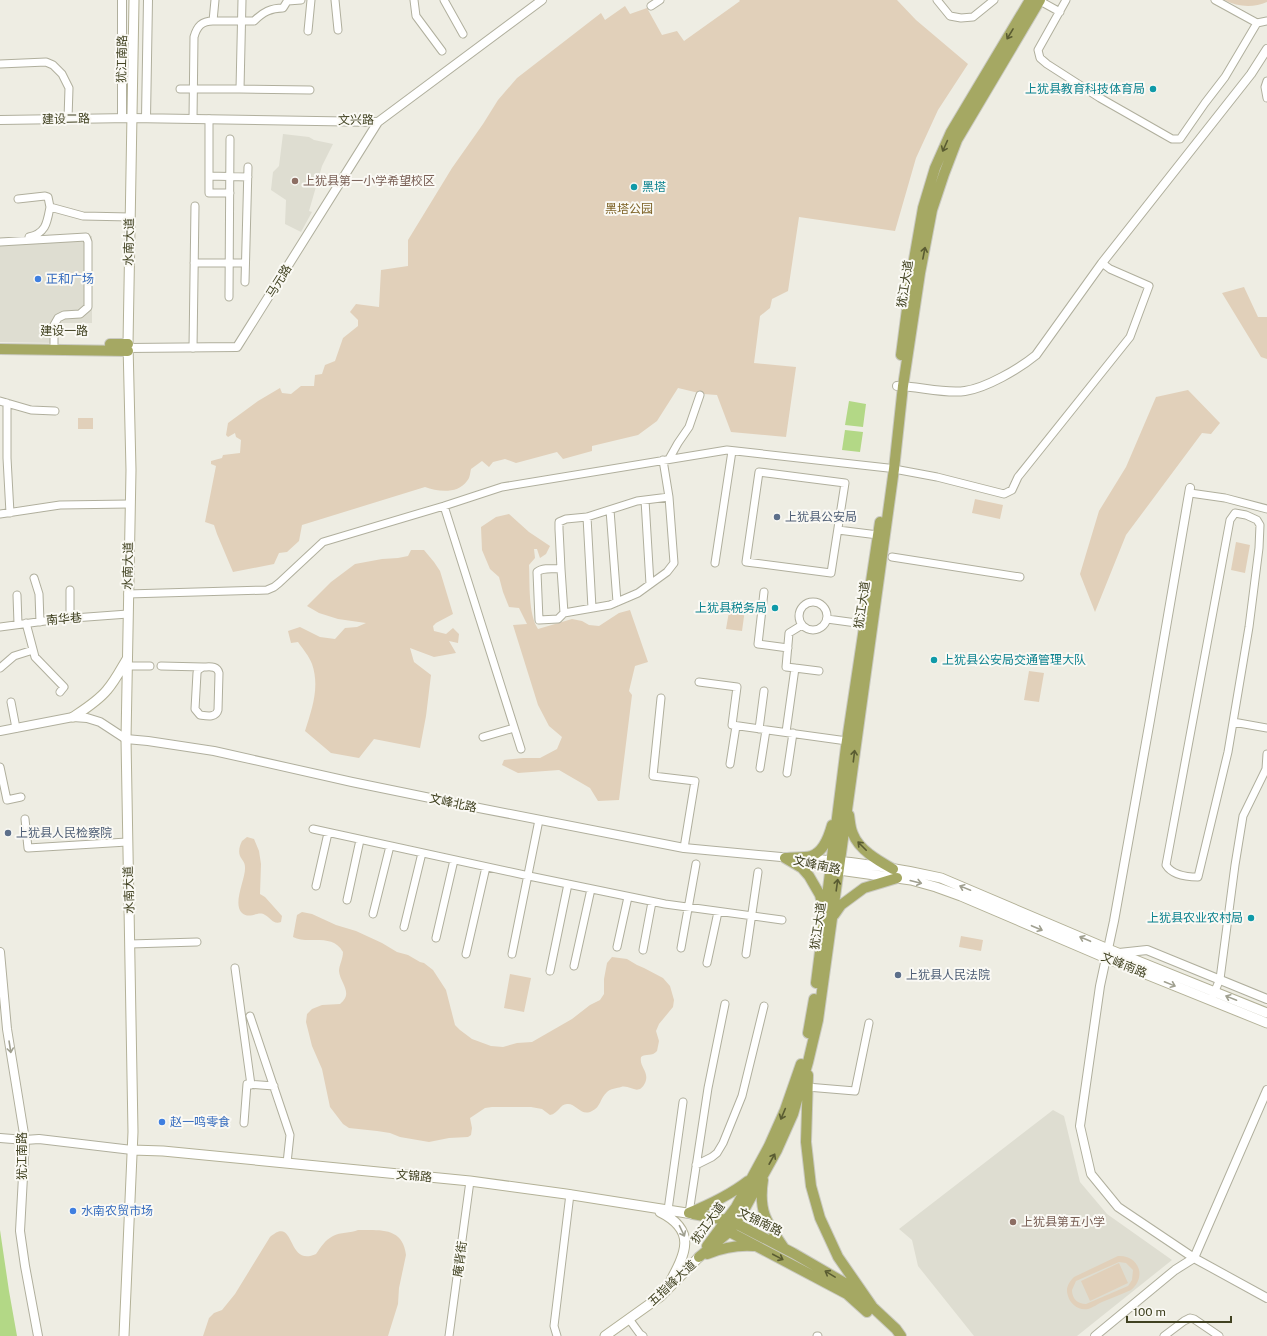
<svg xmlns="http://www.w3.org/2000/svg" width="1267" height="1336" viewBox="0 0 1267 1336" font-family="'Public Sans','Noto Sans SC',sans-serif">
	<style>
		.built { fill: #deddd1 }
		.green { fill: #e1d0ba; fill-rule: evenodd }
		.water { fill: #b3d886 }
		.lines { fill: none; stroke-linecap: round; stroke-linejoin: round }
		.minor-casing { stroke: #b0af9d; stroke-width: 9 }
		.tertiary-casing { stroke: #b0af9d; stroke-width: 10 }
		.secondary-casing { stroke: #b3b197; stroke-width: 11 }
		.primary-casing { stroke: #cacac1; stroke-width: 12 }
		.minor { stroke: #fff; stroke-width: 7 }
		.tertiary { stroke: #fff; stroke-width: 8 }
		.secondary { stroke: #fff; stroke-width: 9 }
		.primary { stroke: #a5a863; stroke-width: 10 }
		.oneway { stroke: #5a5c32 }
		.oneway2 { stroke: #a0a090 }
		.culture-dot { fill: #0f9aa8; stroke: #faf9f4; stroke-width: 1.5 }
		.education-dot { fill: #8d6e63; stroke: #faf9f4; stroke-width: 1.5 }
		.shop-dot { fill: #3f7fe0; stroke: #faf9f4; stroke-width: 1.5 }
		.service-dot { fill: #5c6f8a; stroke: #faf9f4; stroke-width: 1.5 }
		.labels { text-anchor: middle; stroke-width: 4; stroke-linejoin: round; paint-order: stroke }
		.street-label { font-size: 12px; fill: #414221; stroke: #faf9f4 }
		.culture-label { font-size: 12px; fill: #0d838f; stroke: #faf9f4; text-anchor: end }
		.education-label { font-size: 12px; fill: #785e54; stroke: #faf9f4; text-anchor: start }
		.park-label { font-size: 12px; fill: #7d6226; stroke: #faf9f4 }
		.shop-label { font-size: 12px; fill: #366cbe; stroke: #faf9f4; text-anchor: start }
		.service-label { font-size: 12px; fill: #4e5e75; stroke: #faf9f4; text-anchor: start }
	</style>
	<rect width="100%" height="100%" fill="#eeede3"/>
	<path class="built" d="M283,134L309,137L314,140L333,144L322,166L309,211L312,212L301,232L285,224L286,200L271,190L273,172L279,166Z
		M46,236H92V323H58L57,343L0,342V239Z
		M1053,1110L1064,1116L1080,1182L1107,1214L1172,1260L1077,1336H974L918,1266L912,1240L899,1229Z"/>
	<path class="green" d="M739,0H897L916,20L968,64L938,110L916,158L895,231L799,217L788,291L772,299L770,308L760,316L754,363L796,367L786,437L731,432L717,395L703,394L678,388L657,421L638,435L592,446V451L563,459L557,452L516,463L505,459L493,462L489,467L482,461L471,469C470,473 470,478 467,481C458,494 438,492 425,487L302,525L299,541L287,552L279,553L274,564L233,572L217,534L214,525L205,522L216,466L211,464V461L222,458L223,455L240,453L241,440L236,437L235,433L228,437L226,435L228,423L258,401L280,388L282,393L291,394L301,386H314L315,375L322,374L325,365L335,361L343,338L358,326V320L350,312L356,304L379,307L381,270L408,266V240L452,168L483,124L498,100L517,78L601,13L605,20L625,6L630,14L647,8L662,35L677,31L684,41L740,1Z
		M1224,0H1267V2C1253,8 1238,7 1224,0Z
		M1244,287L1258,317H1267V359L1261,357L1222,293Z
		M1188,390L1220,423L1211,434L1202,433L1126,535L1095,612L1080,574L1099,511L1126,467L1156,397Z
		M78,418H93V429H78Z
		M975,499L1003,505L1000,519L972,513Z
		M509,514L529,532L550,546L546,554L540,558L537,549H534L535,558L529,565C530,584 528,613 538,629L572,619L582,621L589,625L599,626L619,613L630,610L648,662L635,666L629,691L632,695L619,800L598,801L590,788L559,770L518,773L502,765L504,760L523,758H540L557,749L562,737L549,726L538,705L513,625L527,624L519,608L509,607L503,592L499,577L490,569L482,550L481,527L496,517Z
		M1236,542L1250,545L1245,573L1231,570Z
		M411,550H424L434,562L440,571L453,614L436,623L433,626L434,631L446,634L453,628L459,634L458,643L449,641L456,653L434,657L410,648L414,662L431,675L426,716L420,748L374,739L359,758L331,753L305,731C312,709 320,687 312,664C309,656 303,649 298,642L291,643L288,631L300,627L320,637L335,639L345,628L357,627L366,623L338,619L319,613L307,606L331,582L355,564L382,559L398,558L408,556Z
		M731,600L746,602L742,631L726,629Z
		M1029,671L1044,673L1039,702L1024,700Z
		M247,837L254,839L259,851L261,864L260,894L265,897L282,916L281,922C273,925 271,918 265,915C258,910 250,920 242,913C232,904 246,878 245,867C245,862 242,860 240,856C238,851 240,845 242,841Z
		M302,912L312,914L336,925L356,931L382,943L397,952L408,955L420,962L424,963L433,970L446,990L455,1025L460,1030L472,1039L491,1046L503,1047L517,1043L532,1042L572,1019L590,1005L600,1000L604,994V979L607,963L612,957L627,959L637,965L644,968L663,978L670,986L674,1000L673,1007L659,1024L656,1031L659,1041L657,1051C652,1057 646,1053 641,1057C639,1067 650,1072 645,1083C638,1097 630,1084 621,1087C617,1088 610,1089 607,1092C600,1098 601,1107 592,1111C581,1117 576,1103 567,1104C560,1104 558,1114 550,1115L542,1109L531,1107H492L485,1108L470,1118L472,1128L471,1135L468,1137L449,1138L429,1142L400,1137L390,1133L377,1131L349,1128L343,1124L330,1107L322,1069L312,1046L306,1022L307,1014L312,1009L322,1005L340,1004C354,993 340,983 339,971C339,965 343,959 343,952C332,932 307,945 293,937L297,915Z
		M961,936L983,940L981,951L959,947Z
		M510,974L531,978L524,1012L504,1008Z
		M358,1230C380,1230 403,1227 406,1255L399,1288L398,1304L388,1336H203L209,1318L214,1313L222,1310L235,1294L270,1237C296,1214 286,1268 316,1254C321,1247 325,1240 333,1236C340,1232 351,1233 358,1230Z
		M1118,1256C1139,1255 1147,1277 1131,1290C1122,1294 1112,1298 1102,1302C1098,1304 1092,1308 1088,1309C1079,1311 1070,1304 1068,1296C1065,1288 1069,1282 1074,1277ZM1119,1262L1126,1263L1133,1270L1132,1280L1128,1286L1086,1304C1078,1304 1072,1299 1072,1290L1076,1281Z
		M1119,1263L1128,1283L1090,1301L1081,1281Z"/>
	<path class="water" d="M849,401L866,404L863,427L845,425Z
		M845,430L863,432L860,452L842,450Z
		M0,1230L9,1291L17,1336H0Z"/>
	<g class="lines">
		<g class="minor-casing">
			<path id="minor" d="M335,0L338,30
				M414,0L416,16L442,51
				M444,0L463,34
				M937,0L950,16L961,18L973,17L994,0
				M1066,0L1038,50L1040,58L1047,64L1100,98L1172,139H1180L1205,103L1225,77L1257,23L1267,21
				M1215,0L1257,23
				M288,1L301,0
				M1040,1L1060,12
				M651,6L660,0
				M213,21H254C263,12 271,8 283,8L288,0
				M308,31L311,0
				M0,64L46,62L53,65L62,74L69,88L68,119
				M1267,81L1265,87L1267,98
				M180,89H240L242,0
				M240,89L310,90
				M193,119L194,37C197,26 202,21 213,21L215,0
				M209,119V193H230
				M209,176L248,177
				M18,199L45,196L48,197L50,207
				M29,237C46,233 47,223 50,207L83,216L130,217
				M0,242L86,237L88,242V307L80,314L64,315L58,318L54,325V344
				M194,263H245
				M245,282L248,167
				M229,297L230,139
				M193,348L195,206
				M0,401L31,410L55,411
				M7,403V458L10,513
				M669,459L678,443L689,427L700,395
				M663,460L669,497L637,501L587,517L566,519L559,522V529L561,569C554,569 543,567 537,572L539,620L558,619L564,613L610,605L638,593L667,572L674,563L669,497
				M894,469L937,477L1004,494L1012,490L1018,477L1130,337L1149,286L1110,269L1102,263
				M759,472L845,483L831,573L746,562Z
				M1190,493L1225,498L1267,509
				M645,500L650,584
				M444,506L521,749
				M610,510L617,602
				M1235,513L1246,515L1257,520L1260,525L1259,548L1249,627L1228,752L1198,877C1187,877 1172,875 1166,865L1230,520Z
				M0,514L60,505L129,504
				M587,517L592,608
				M838,530L878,535
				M892,557L1020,577
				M715,563L732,451
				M561,569L564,613
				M34,578L39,594L40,622
				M764,592L758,644L788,648
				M128,594L267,590L274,587L279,583L323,542L444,506L502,487L727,450L888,468
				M17,595L18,624
				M799 616a14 14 0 1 1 28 0a14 14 0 1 1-28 0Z
				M70,618V590
				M827,619L864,624
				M26,623L35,657L64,687L60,692
				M0,627L60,619L128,614
				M128,666H150
				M161,666L203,667
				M203,667C209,667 217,665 219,673L218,710C216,718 207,716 200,715L195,709L197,673L198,670Z
				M0,668L14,656L33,650
				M795,668L819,671
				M699,682L737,687L732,725L847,741
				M661,698L653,776L695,781L684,848
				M11,702L16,728
				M1233,722L1267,728
				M759,729L764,691
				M786,732L795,668L786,667L789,633L802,625
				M483,737L514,728
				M730,764L736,726
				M0,767L7,800L21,797
				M760,768L766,730
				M787,773L793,733
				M25,819L28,848L127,842
				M313,829L529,876L665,904L782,920
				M316,886L328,833
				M347,900L360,840
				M373,914L390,846
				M404,927L422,853
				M436,938L454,860
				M130,944L197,942
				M617,947L628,897
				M681,948L696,864
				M643,950L652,902
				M466,954L486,867
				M512,954L539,820
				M746,954L758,872
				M707,963L718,912
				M574,966L591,889
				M235,968L251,1085
				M550,971L568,884
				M1211,1000L1220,979L1235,865L1243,816L1266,769L1267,754
				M250,1016L290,1135L287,1163
				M807,1087L855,1091L869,1023
				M244,1123L247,1084L274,1086
				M696,1165L712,1157L717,1153L723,1143L742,1096L764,1006
				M668,1210L683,1102
				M689,1213L708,1088L725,1004
				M629,1319L640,1334L643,1336
				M449,1336L470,1181
				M557,1336L554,1326L570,1194
				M817,1336H818
				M1164,1336L1184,1321L1190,1318L1194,1319L1219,1336"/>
		</g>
		<g class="tertiary-casing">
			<path id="tertiary" d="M122,118V0
				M146,118L148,0
				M0,120L131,118L378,122L542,0
				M128,348L237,347L378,122
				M897,386C918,386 943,394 965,391C986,388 1019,369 1036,355L1102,263L1251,74L1267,49
				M1190,488L1150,720L1114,921L1100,986L1080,1126L1091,1174L1118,1207L1194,1258L1267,1298
				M0,731L73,717L87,718L100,722L126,739L148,741L214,751L352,782L479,808L684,848L781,857
				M0,952L7,1029L25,1140L20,1231L25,1266L38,1336
				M1119,953L1147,950L1267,999
				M0,1138L25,1140L39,1139L132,1150
				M1095,1336L1175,1270L1194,1258L1267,1090"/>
		</g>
		<g class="secondary-casing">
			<path id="secondary" d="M73,717C85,709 98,701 107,690C115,681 121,669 127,659
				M811,859C854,862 898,868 941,878L1108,949L1267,1013
				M793,860L839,870L911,880L936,887L961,896L1106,958L1267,1023
				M132,1150L163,1151L470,1181L566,1194L693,1214
				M660,1212C698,1231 685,1254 669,1284
				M124,1336L133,1132L126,739L131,470L128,344L134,0
				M605,1336L661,1296L699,1257"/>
		</g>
		<g class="primary-casing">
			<path id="primary" d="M110,344H128
				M0,349L128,351
				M901,355L912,271L923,208L935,168L951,132L1030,0
				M849,815C850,821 850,828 853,834C859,850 879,861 893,869
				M785,858L802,868L809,876L820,895L823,908
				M786,858C793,857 804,858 811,856C824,852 829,836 832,825
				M834,915L841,905L864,888L897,878
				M816,983L846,747L880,522
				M808,1033L814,999
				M808,1075L806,1142L811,1186L820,1218L838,1257L874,1309
				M763,1180C758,1211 767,1223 784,1248
				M689,1213C711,1204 730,1195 748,1181
				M693,1214L726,1220L735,1223L793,1253L850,1286L896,1329L901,1336
				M724,1229L847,1294L867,1312
				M707,1246L736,1207L769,1146L785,1110L801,1064
				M707,1254C722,1248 737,1245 753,1246
				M699,1257L729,1232L744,1210L777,1150L793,1114L808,1062L818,1020L894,469L903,386L920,273L932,210L944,174L957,140L1040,0"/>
		</g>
		<use href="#minor" class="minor"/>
		<use href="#tertiary" class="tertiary"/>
		<use href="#secondary" class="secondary"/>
		<use href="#primary" class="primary"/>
	</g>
	<defs><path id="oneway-shaft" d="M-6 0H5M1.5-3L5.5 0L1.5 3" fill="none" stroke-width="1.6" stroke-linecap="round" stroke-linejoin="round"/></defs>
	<g class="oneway">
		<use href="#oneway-shaft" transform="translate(1010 34) rotate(121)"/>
		<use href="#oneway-shaft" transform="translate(945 146) rotate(114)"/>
		<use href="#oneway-shaft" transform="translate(924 253) rotate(-79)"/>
		<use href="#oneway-shaft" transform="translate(854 756) rotate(-83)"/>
		<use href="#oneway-shaft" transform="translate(862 846) rotate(-135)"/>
		<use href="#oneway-shaft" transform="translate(837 885) rotate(-82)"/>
		<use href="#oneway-shaft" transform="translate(783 1114) rotate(113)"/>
		<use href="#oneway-shaft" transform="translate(772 1159) rotate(-61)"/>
		<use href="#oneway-shaft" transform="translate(778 1257) rotate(28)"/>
		<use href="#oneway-shaft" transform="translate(830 1274) rotate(-149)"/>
	</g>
	<g class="oneway2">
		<use href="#oneway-shaft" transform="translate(916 882) rotate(14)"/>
		<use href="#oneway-shaft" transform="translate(965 888) rotate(-158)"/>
		<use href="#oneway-shaft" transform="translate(1037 928) rotate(23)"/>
		<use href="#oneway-shaft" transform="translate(1085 939) rotate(-157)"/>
		<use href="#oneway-shaft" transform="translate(1170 984) rotate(22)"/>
		<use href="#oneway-shaft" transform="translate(1231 998) rotate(-158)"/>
		<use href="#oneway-shaft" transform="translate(10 1047) rotate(81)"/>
		<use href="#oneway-shaft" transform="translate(682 1231) rotate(64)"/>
	</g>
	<g class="culture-dot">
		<circle cx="1153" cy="89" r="4"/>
		<circle cx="634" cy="187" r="4"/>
		<circle cx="775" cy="608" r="4"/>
		<circle cx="934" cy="660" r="4"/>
		<circle cx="1251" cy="918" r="4"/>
	</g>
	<g class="education-dot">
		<circle cx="295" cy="181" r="4"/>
		<circle cx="1013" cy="1222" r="4"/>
	</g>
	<g class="shop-dot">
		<circle cx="38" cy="279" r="4"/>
		<circle cx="162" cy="1122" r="4"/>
		<circle cx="73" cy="1211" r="4"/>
	</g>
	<g class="service-dot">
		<circle cx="777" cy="517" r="4"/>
		<circle cx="8" cy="833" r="4"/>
		<circle cx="898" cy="975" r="4"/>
	</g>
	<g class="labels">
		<g class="street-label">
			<text transform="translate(122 59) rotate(-89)" y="4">犹江南路</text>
			<text transform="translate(66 119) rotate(-1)" y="4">建设二路</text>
			<text transform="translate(356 120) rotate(-1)" y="4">文兴路</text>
			<text transform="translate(129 242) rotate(-89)" y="4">水南大道</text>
			<text transform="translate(279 281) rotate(-58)" y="4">马元路</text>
			<text transform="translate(905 284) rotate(-81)" y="4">犹江大道</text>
			<text x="64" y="335">建设一路</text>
			<text transform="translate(128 566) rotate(-89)" y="4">水南大道</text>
			<text transform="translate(862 605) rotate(-82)" y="4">犹江大道</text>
			<text transform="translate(64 619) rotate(-5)" y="4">南华巷</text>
			<text transform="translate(453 803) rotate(12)" y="4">文峰北路</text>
			<text transform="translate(817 865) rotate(12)" y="4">文峰南路</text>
			<text transform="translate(129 890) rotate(-92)" y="4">水南大道</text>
			<text transform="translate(818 926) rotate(-82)" y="4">犹江大道</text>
			<text transform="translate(1124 965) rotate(22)" y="4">文峰南路</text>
			<text transform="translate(22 1156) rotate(-90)" y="4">犹江南路</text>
			<text transform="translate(414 1176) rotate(5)" y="4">文锦路</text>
			<text transform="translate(760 1222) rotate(26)" y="4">文锦南路</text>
			<text transform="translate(708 1223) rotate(-54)" y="4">犹江大道</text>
			<text transform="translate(460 1259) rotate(-82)" y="4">庵背街</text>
			<text transform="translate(672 1283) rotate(-43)" y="4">五指峰大道</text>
		</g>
		<g class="culture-label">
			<text x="1145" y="93">上犹县教育科技体育局</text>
			<text x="642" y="191" text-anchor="start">黑塔</text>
			<text x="767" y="612">上犹县税务局</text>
			<text x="942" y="664" text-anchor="start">上犹县公安局交通管理大队</text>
			<text x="1243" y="922">上犹县农业农村局</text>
		</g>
		<g class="education-label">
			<text x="303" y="185">上犹县第一小学希望校区</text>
			<text x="1021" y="1226">上犹县第五小学</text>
		</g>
		<g class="park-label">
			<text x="629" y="213">黑塔公园</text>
		</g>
		<g class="shop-label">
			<text x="46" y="283">正和广场</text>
			<text x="170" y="1126">赵一鸣零食</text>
			<text x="81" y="1215">水南农贸市场</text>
		</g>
		<g class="service-label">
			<text x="785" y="521">上犹县公安局</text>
			<text x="16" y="837">上犹县人民检察院</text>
			<text x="906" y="979">上犹县人民法院</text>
		</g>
	</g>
	<path d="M1127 1316v6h104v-6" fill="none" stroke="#414221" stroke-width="2"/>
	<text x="1133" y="1316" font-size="12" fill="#414221" stroke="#faf9f4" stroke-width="3" paint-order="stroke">100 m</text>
</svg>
